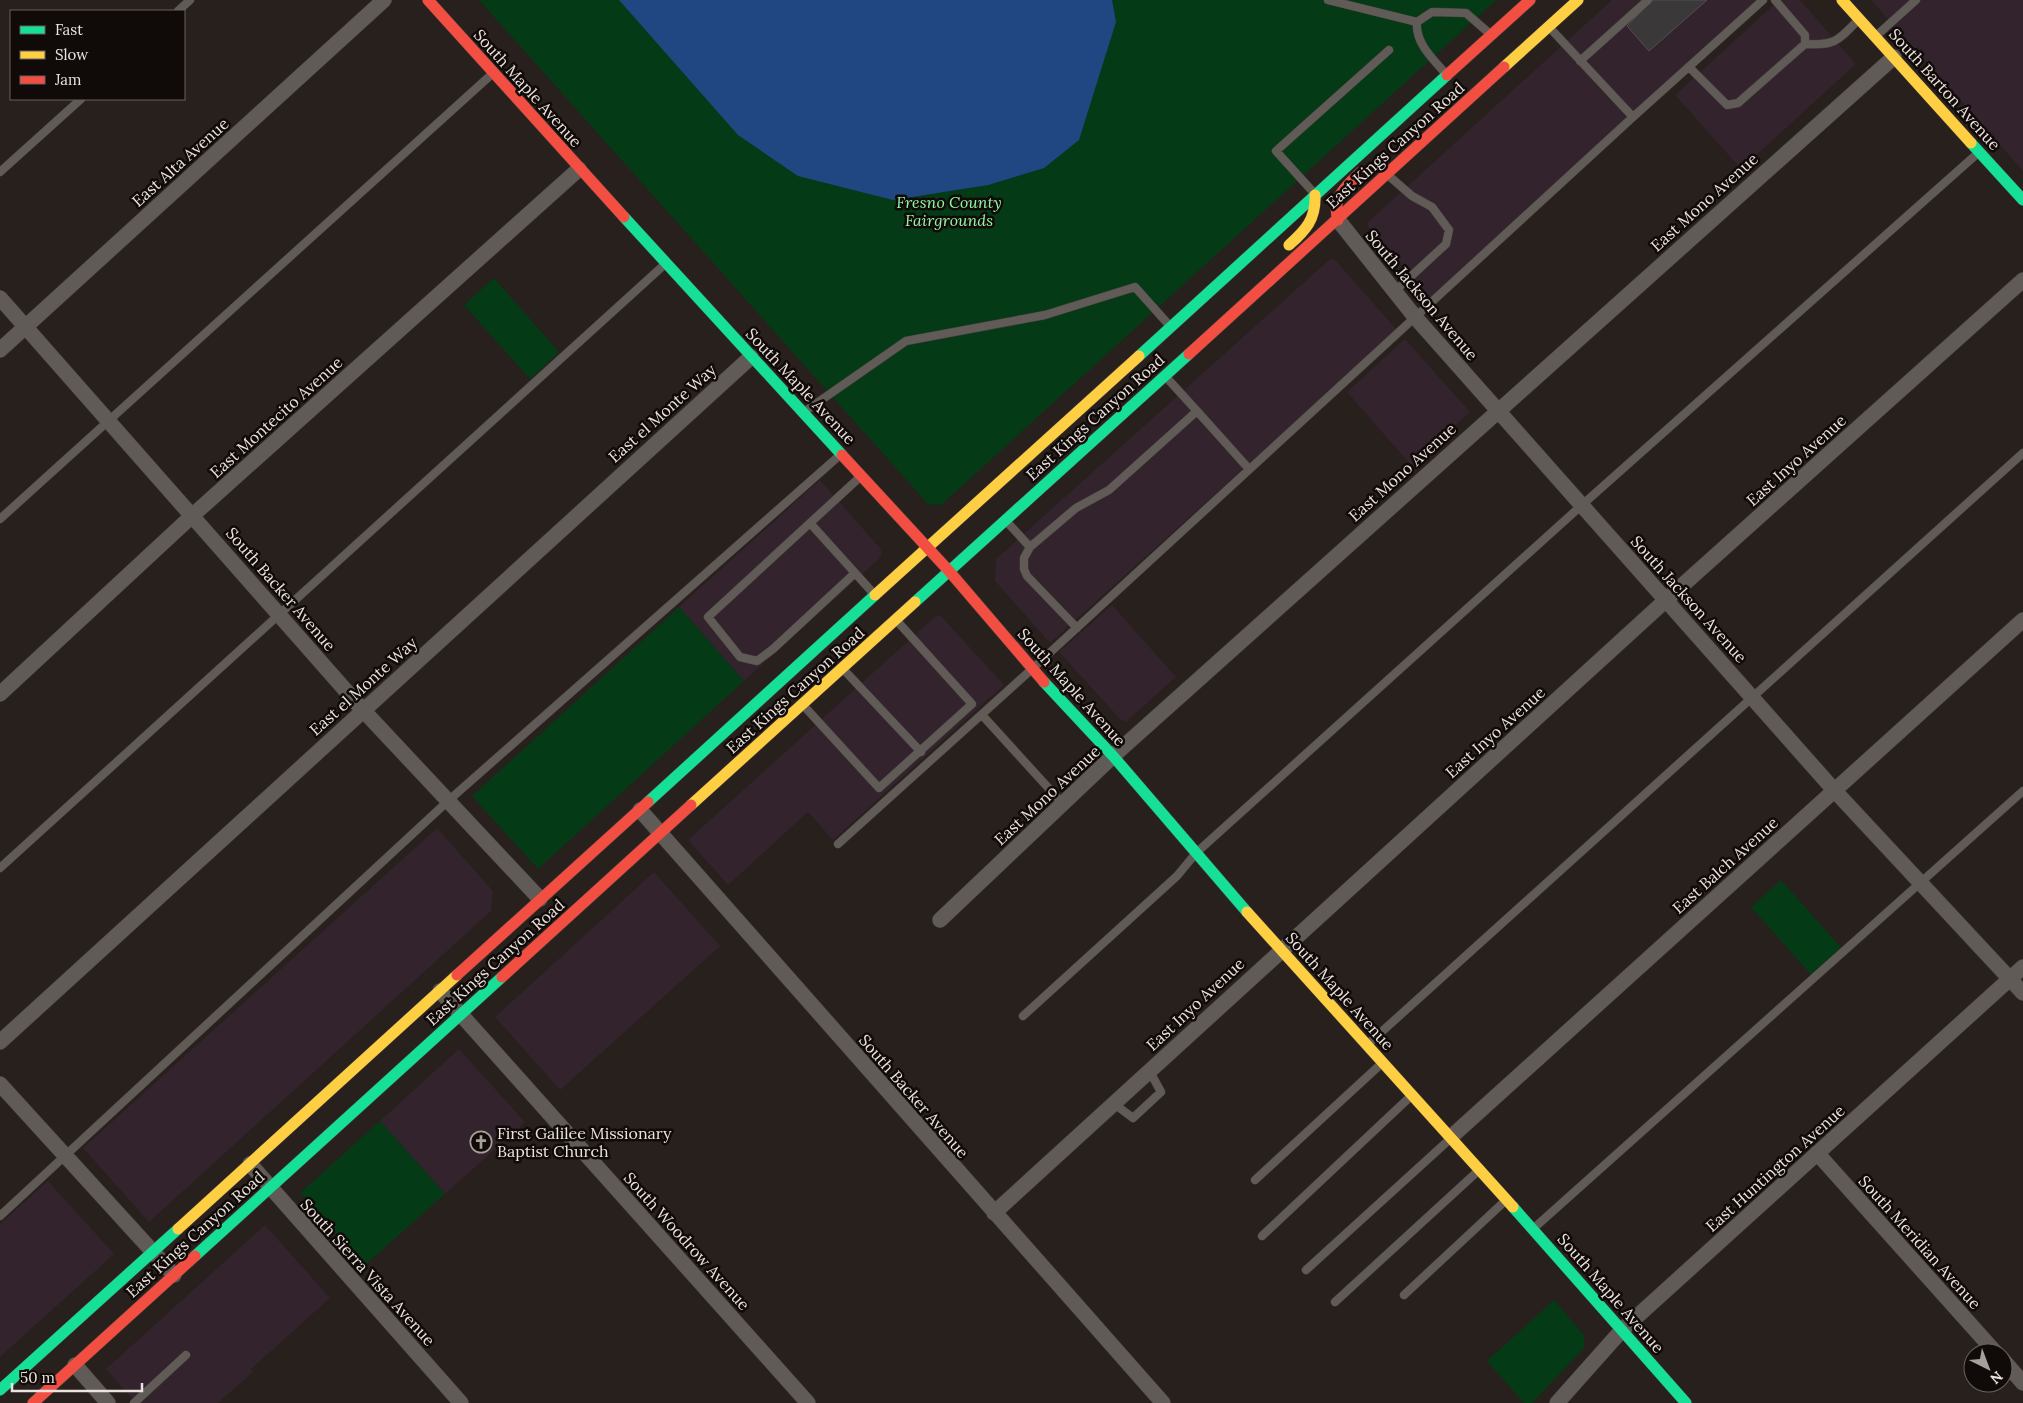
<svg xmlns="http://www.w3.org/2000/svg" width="2023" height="1403" viewBox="0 0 2023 1403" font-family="Lora,serif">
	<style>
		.commercial { fill: #32232d }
		.green { fill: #053a16 }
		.water { fill: #204782 }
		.building { fill: #3b3839; stroke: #534f51 }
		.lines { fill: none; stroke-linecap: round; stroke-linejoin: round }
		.lane-casing { stroke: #443d3b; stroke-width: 9 }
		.street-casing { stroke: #443d3b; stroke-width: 16 }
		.fast-casing { stroke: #443d3b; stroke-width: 12 }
		.slow-casing { stroke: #443d3b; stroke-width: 12 }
		.jam-casing { stroke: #443d3b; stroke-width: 12 }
		.lane { stroke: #615b58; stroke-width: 8 }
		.street { stroke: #615b58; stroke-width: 15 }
		.fast { stroke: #16e098; stroke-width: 11 }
		.slow { stroke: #ffcf43; stroke-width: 11 }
		.jam { stroke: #f24e42; stroke-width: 11 }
		.labels { text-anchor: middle; stroke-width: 5; stroke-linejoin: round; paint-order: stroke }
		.street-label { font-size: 16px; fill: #ece3de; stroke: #100a08 }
		.park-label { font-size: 16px; font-style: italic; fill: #92f6a3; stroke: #100a08 }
		.poi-label { font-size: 16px; fill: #ece3de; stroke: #100a08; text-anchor: start }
	</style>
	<rect width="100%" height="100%" fill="#28201d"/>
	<path class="commercial" d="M1612,0H1760L1431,298L1366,224Z
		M1779,0H1800L1856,64L1741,169L1675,95Z
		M1871,0H2023V171Z
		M1330,259L1335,260L1397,330L1050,643L995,581L996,559Z
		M1405,339L1470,412L1411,465L1347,392Z
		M820,480L880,548L882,554L879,559L744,681L679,607Z
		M1112,605L1176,677L1126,722L1121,720L1059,652Z
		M937,615L942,617L1004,685L833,840L808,812L728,885L688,840Z
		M437,828L493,891L491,911L149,1222L83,1148Z
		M654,872L720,946L560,1090L495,1017Z
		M459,1049L525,1122L445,1194L380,1121Z
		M48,1181L114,1254L0,1357V1224Z
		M265,1225L330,1298L251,1369L253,1372L218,1403H136L106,1369Z"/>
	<path class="green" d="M479,0H1496L941,505L928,504Z
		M494,278L559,352L530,379L464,305Z
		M679,607L744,681L538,869L472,796Z
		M1781,880L1845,952L1815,979L1751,907Z
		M380,1121L445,1194L365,1265L300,1193Z
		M1554,1300L1584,1335V1348L1532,1403H1524L1487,1361Z"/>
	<path class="water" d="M619,0H1112L1116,22L1079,140L1044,168L988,185L893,200L798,176L738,135Z"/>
	<path class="building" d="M1653,0H1707L1649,51L1627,26Z"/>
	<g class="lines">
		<g class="lane-casing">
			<path id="lane" d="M1328,0L1417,22
				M178,11L190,0
				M1549,27L1633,117L1763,0
				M1876,36L1916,0
				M1805,44C1834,46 1838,41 1858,20
				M1580,61L1648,0
				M1689,67L1727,105L1738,103L1805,44V35L1775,0
				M1446,74C1433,59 1415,43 1417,22L1432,12L1466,13L1490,34
				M0,172L81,99
				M1389,176L1412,196L1432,207L1449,230L1446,244L1395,291
				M1314,193L1276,151L1389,50
				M1197,411L1249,469
				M804,412L906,341L1045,315L1135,287L1169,325
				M860,477L810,523L874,594
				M0,519L492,74
				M1007,522L1030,547
				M810,523L708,617L740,657L757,661L773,649L855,573
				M1077,628L1027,576L1024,569V558L1030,547L1076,508L1109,490L1197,411L1166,377
				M844,670L921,752
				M803,705L879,788L972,704L897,621
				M982,715L1063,804
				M838,844L1032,669L1633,117
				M0,868L664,265
				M1023,1016L1177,876L1196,853L1582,505L1978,153
				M1367,1045L2023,453
				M1113,1103L1133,1118L1161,1092L1149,1070
				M1255,1180L1381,1064
				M0,1216L448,801L840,455
				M1534,1228L2023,791
				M1262,1236L1411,1096
				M1306,1270L1450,1139
				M1404,1295L1505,1201
				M1335,1302L1478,1171
				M134,1403L186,1355"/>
		</g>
		<g class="street-casing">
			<path id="street" d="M1338,220L1415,317L1834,790L2023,993
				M0,298L362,709L540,899
				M0,350L384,0
				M0,694L193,515L579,169
				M640,810L1163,1403
				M940,920L1113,756L1894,57
				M440,991L808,1403
				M0,1042L751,357
				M0,1084L174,1275
				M1451,1137L2023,620
				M1817,1153L1996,1353
				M250,1164L461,1403
				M994,1213L1666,600L2023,280
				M2003,1360L2023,1383
				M75,1365L108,1403
				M1557,1403L1622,1330L2023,967"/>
		</g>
		<g class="fast-casing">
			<path id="fast" d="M1971,143L2023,200
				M624,217L842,455
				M1139,356L1447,75
				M915,602L1189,354
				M1044,682L1113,756L1247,912
				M648,802L875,595
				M1513,1207L1686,1403
				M195,1256L502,977
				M0,1390L178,1229"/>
		</g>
		<g class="slow-casing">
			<path id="slow" d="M1842,0L1971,143
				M1504,67L1578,0
				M1289,245C1306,230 1316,219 1315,195
				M875,595L1139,356
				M691,805L915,602
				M1247,912L1513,1207
				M178,1229L457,975"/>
		</g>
		<g class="jam-casing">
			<path id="jam" d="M428,0L624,217
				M1447,75L1530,0
				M1338,220C1331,198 1346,186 1361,172
				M1189,354L1504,67
				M842,455L949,571L1044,682
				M457,975L648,802
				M502,977L691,805
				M33,1403L195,1256"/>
		</g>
		<use href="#lane" class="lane"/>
		<use href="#street" class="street"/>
		<use href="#fast" class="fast"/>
		<use href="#slow" class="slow"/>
		<use href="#jam" class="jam"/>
	</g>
	<defs>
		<g id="church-ring" transform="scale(1.125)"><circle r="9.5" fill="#100a08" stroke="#a79f9a" stroke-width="1.5"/><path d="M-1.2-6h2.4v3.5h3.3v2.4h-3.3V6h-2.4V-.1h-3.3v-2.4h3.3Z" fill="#a79f9a"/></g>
	</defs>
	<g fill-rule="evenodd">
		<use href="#church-ring" x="481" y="1142"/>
	</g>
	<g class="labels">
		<g class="street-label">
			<text transform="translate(528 88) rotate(48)" y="6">South Maple Avenue</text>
			<text transform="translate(1945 89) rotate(48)" y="6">South Barton Avenue</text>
			<text transform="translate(1395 145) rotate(-42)" y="6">East Kings Canyon Road</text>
			<text transform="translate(180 162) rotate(-42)" y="6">East Alta Avenue</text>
			<text transform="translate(1704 202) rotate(-42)" y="6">East Mono Avenue</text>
			<text transform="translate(1422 295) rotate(50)" y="6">South Jackson Avenue</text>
			<text transform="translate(801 386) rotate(47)" y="6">South Maple Avenue</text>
			<text transform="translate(662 413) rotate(-42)" y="6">East el Monte Way</text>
			<text transform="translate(276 417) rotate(-42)" y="6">East Montecito Avenue</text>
			<text transform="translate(1095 417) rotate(-42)" y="6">East Kings Canyon Road</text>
			<text transform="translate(1796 460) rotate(-42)" y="6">East Inyo Avenue</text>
			<text transform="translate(1402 472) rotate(-42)" y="6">East Mono Avenue</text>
			<text transform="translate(281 589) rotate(49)" y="6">South Backer Avenue</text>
			<text transform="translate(1689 599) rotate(48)" y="6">South Jackson Avenue</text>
			<text transform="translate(363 686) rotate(-42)" y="6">East el Monte Way</text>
			<text transform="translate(1072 687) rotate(48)" y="6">South Maple Avenue</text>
			<text transform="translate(795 690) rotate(-42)" y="6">East Kings Canyon Road</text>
			<text transform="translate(1495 732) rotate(-42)" y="6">East Inyo Avenue</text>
			<text transform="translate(1047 795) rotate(-43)" y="6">East Mono Avenue</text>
			<text transform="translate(1725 865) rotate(-42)" y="6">East Balch Avenue</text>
			<text transform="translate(495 962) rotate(-42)" y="6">East Kings Canyon Road</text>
			<text transform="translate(1340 991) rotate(48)" y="6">South Maple Avenue</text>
			<text transform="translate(1195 1004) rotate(-43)" y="6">East Inyo Avenue</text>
			<text transform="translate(914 1096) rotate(49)" y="6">South Backer Avenue</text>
			<text transform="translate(1775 1168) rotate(-42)" y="6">East Huntington Avenue</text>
			<text transform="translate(195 1234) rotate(-42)" y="6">East Kings Canyon Road</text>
			<text transform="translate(687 1241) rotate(48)" y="6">South Woodrow Avenue</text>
			<text transform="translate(1920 1242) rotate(48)" y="6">South Meridian Avenue</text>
			<text transform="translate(368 1272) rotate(48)" y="6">South Sierra Vista Avenue</text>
			<text transform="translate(1611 1293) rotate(49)" y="6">South Maple Avenue</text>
		</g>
		<g class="park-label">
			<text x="949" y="208">Fresno County<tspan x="949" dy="18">Fairgrounds</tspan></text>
		</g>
		<g class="poi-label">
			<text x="497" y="1139">First Galilee Missionary<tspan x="497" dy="18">Baptist Church</tspan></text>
		</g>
	</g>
	<rect x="10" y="10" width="175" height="90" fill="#100a08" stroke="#68615e"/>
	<rect x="20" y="26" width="25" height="8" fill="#16e098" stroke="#68615e"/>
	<text x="55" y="35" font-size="15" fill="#ece3de">Fast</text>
	<rect x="20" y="51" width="25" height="8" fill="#ffcf43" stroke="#68615e"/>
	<text x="55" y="60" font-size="15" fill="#ece3de">Slow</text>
	<rect x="20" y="76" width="25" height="8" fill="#f24e42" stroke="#68615e"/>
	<text x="55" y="85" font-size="15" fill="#ece3de">Jam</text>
	<g transform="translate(1988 1368) rotate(138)"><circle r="24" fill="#100a08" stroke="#68615e"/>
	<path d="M0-4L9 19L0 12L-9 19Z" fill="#a79f9a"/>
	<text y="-8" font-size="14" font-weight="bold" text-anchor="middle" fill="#ece3de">N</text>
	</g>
	<path d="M12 1383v8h130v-8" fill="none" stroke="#ece3de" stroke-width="2.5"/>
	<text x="20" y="1383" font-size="15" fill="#ece3de" stroke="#100a08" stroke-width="4" paint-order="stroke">50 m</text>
</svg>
